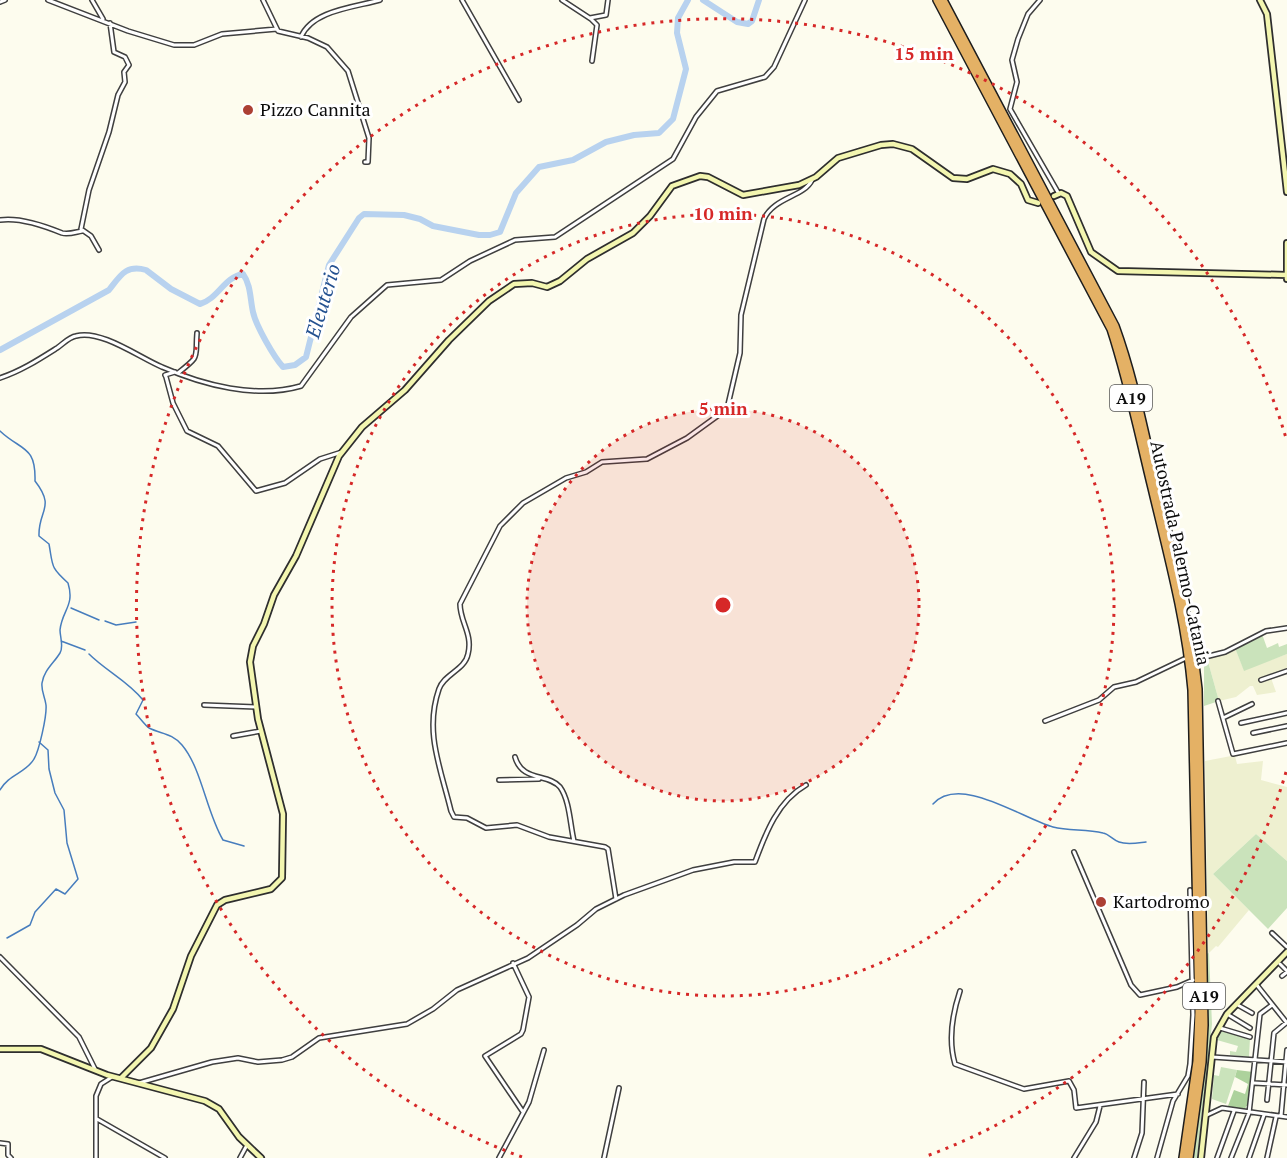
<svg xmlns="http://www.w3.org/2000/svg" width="1287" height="1158" viewBox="0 0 1287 1158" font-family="'PT Serif',serif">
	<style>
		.farmland { fill: #eef0d0 }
		.green { fill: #cae3bb }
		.forest { fill: #add29c }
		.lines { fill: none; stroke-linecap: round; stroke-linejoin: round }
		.stream { stroke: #477dbd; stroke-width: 1.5 }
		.river { stroke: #b8d2ef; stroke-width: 6 }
		.street-casing { stroke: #3f3f3f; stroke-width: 6 }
		.secondary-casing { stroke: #2e2e2e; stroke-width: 8 }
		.highway-casing { stroke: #1d1d1d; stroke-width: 10 }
		.street { stroke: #fff; stroke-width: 3 }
		.secondary { stroke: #f3f6b0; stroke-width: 4.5 }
		.highway { stroke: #e4b165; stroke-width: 7 }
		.ring { fill: none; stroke: #d62828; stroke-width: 3; stroke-dasharray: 3 6 }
		.poi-dot { fill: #ac4034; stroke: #fff; stroke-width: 2 }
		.labels { text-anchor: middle; stroke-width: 6; stroke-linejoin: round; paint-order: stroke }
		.shield { fill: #fff; stroke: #555; stroke-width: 1.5 }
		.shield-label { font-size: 16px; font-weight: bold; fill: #0c0c0c }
		.poi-label { font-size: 18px; fill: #0c0c0c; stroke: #fff; text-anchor: start }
		.street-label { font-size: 18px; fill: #0c0c0c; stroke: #fff }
		.water-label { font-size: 20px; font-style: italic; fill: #245190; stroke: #fff }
		.centre { fill: #d62828; stroke: #fff; stroke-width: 3 }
		.ring-label { font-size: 18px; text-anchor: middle; font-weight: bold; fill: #d62828; stroke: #fff; stroke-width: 6; stroke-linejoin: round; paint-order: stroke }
	</style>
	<rect width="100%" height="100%" fill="#fdfcee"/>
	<path class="farmland" d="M1235,648L1244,670L1287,654V670L1261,679L1271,678L1276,692L1257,695L1253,686H1250L1236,697L1219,701L1207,658Z
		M1231,756H1235L1237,764L1263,761L1261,780L1287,787V861L1256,834L1213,874L1249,910L1218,947L1216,946L1208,954L1205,761Z"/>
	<path class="green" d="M1262,634L1267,648L1278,643L1279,647L1287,644V654L1244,671L1235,648Z
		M1207,658L1219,701L1204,706V660L1201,659Z
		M1256,834L1287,861V908L1268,929L1213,874Z
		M1209,953L1212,1024L1197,1158H1192L1206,1049V954Z
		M1220,1031L1250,1038L1249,1057L1230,1055V1051L1236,1052L1238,1046L1217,1040Z
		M1221,1067L1237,1070L1226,1104L1212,1099L1214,1075L1219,1076Z"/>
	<path class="forest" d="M1237,1070L1253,1072L1249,1106H1246L1245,1111L1228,1106L1234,1090L1245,1094L1248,1084L1235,1077Z"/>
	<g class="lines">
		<path class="stream" d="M0,431C21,451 36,445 35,481C56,508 38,510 39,536L49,544C53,566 50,567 68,583C75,606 62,610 60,630C60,637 64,647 60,653C54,663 44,670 42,683C41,691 45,697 46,705C47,716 39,751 34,759C26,773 9,774 0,790
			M71,608L99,620
			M105,621L116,625L136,622
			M61,641L85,650
			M89,654C106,671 128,681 143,700L136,714C140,718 145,725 149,728C161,734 172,733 182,745C202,769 206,811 223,840L244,846
			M933,804C960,774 1023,819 1053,827C1069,831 1086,829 1103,833C1109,834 1113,840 1119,842C1127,845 1137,843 1146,842
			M7,938L30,925L35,912L56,889L65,894L78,879L67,843L64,810L55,793L49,769L48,750L39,742"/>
		<path class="river" d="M703,0L737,22L748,24L752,21L759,0
			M0,350L109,290C120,276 126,264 146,270L171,289L200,304C218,299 224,277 243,274C251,285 250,299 253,312C256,326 274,357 283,367L295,365L306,357L329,265L359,218L364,214L404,215L420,219L433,226L479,235H490L500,232L516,193L539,167L573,160L606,142L634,135L659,133L673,119L686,69L677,33L678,18L688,0"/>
		<g class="street-casing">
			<path id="street" d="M48,0L128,31L174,45H194L222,34L277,29
				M92,0L103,19
				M263,0L278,31L308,38L327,47L348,71L369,138L368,162H365
				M462,0L519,100
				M562,0L591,19L597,25L592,61
				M1040,0L1028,14L1018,39L1012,60L1017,82L1010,109L1059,194
				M0,2L5,0
				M590,18L606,15L608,0
				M301,37C312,10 356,7 380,0
				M0,220C20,217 45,226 62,233C68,235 76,232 82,231
				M99,250L91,236L81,229L89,190L109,132L118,95L125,82L124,72L129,65L125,57L114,52L110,23
				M175,372L165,375L166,377L173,403L187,431L218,446L256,491L285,483L320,459L342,452
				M178,373C201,355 195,359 197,333
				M0,378C21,371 38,360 57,348C63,344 69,337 76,336C101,329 140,358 162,367C203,385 256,399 301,386L351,317L387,285L441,280L470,261L515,240L555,237L673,159L696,117L717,91L765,77L774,67L805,0
				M1201,658L1225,652L1266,631L1287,628
				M1261,680L1287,671
				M1218,701L1233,754L1287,743
				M204,705L256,707
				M1223,718L1252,704
				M1045,721L1099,700L1114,687L1136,682L1184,659
				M1241,723L1287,713
				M1253,733L1287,726
				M233,736L261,731
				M515,757C522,782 548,773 560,787C570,801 570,825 574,841
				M499,780L539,779
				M1074,852L1131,985L1140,995L1177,987L1193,980
				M616,899L608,849L605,847L549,837L517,825L486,828L467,818L454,817L451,811C441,769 424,732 439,689C444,674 465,670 468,654C473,634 460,622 460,604L500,526L523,503L566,478L586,472L602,462L647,459L687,438L727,409L740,353L741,315L764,219C774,197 804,197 812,180
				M1272,933L1287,947
				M0,957L79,1037L95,1069
				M513,963L529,997L523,1030L521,1034L485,1056L523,1112
				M1280,964L1287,971
				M1282,976L1287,972
				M1256,984L1287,1023
				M960,991C952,1015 948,1040 955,1064L1024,1089L1069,1081L1074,1090L1076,1108L1178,1094
				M1236,1004L1252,1013
				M1227,1014L1250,1028
				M1220,1028L1250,1037
				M1212,1057L1287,1062
				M139,1083L212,1062L238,1058L258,1062L282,1060L292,1057L319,1038L407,1024L433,1009L457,990L528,958L577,925L596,909L624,895L693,870L734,862H755C766,832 778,801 806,785
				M1254,1083L1287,1085
				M1267,1100L1274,1033L1286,1023
				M1207,1115L1222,1108L1287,1117
				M1281,1116L1287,1050
				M97,1119L165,1158
				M0,1143L8,1144V1155L11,1158
				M96,1158V1096L101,1084L112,1077
				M240,1158L247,1145
				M499,1158L529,1102L544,1050
				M604,1158L619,1088
				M1074,1158L1096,1122L1100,1106
				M1134,1158L1142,1133L1144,1082
				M1157,1158L1173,1101L1188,1076L1190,1064L1193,1015L1190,890
				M1217,1158L1234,1111
				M1231,1158L1249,1113L1260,1014L1272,1005
				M1249,1158L1264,1115
				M1267,1158L1276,1117"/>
		</g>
		<g class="secondary-casing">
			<path id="secondary" d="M1260,0L1267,14L1287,192
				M1054,196L1061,193L1067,196L1091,252L1118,271L1287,275
				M1287,243V279
				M0,1049H41L107,1075L205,1101L219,1109L239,1137L261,1158
				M121,1078L151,1048L173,1009L191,956L217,905L225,900L271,889L282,878L283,814L258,719L250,662L253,646L264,624L274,595L296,556L339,456L362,427L405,390L449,340L489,301L514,284L532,283L547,287L560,281L587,259L633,233L650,216L672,186L700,176L708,177L743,195L799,185L816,177L838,158L881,145L893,144L912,149L953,178L967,179L993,169L1010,174L1021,184L1028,200L1038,203
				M1201,1158L1214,1037L1227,1014L1287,952"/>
		</g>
		<g class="highway-casing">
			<path id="highway" d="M937,0L1111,329C1128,381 1139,435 1152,488C1168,555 1186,621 1192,690L1199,1012L1197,1061L1183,1158
				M943,0L1115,326C1135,381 1145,438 1159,495C1174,559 1191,623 1198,689L1204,1025L1202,1062L1189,1158"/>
		</g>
		<use href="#street" class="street"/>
		<use href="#secondary" class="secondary"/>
		<use href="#highway" class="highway"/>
	</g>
	<circle cx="723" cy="605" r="196" fill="#d62828" fill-opacity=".12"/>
	<g class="ring">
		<circle cx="723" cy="605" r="196"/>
		<circle cx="723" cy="605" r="391"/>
		<path d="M1286 772A587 587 0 0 1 924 1157M522 1157A587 587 0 1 1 1286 438"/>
	</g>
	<g class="poi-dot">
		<circle cx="248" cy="110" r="6"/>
		<circle cx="1101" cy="902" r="6"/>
	</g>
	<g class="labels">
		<g class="shield">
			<rect x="1110" y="385" width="42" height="26" rx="4.5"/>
			<rect x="1183" y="983" width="42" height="26" rx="4.5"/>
		</g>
		<g class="shield-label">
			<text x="1131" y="404">A19</text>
			<text x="1204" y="1002">A19</text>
		</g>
		<g class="poi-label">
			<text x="260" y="116">Pizzo Cannita</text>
			<text x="1113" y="908">Kartodromo</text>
		</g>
		<g class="street-label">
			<text transform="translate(1180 553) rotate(78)" y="6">Autostrada Palermo-Catania</text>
		</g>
		<g class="water-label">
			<text transform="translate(323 301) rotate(-73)" y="7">Eleuterio</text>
		</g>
	</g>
	<circle cx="723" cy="605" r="9" class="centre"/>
	<g class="ring-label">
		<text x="924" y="60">15 min</text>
		<text x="723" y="220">10 min</text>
		<text x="723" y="415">5 min</text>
	</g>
</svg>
